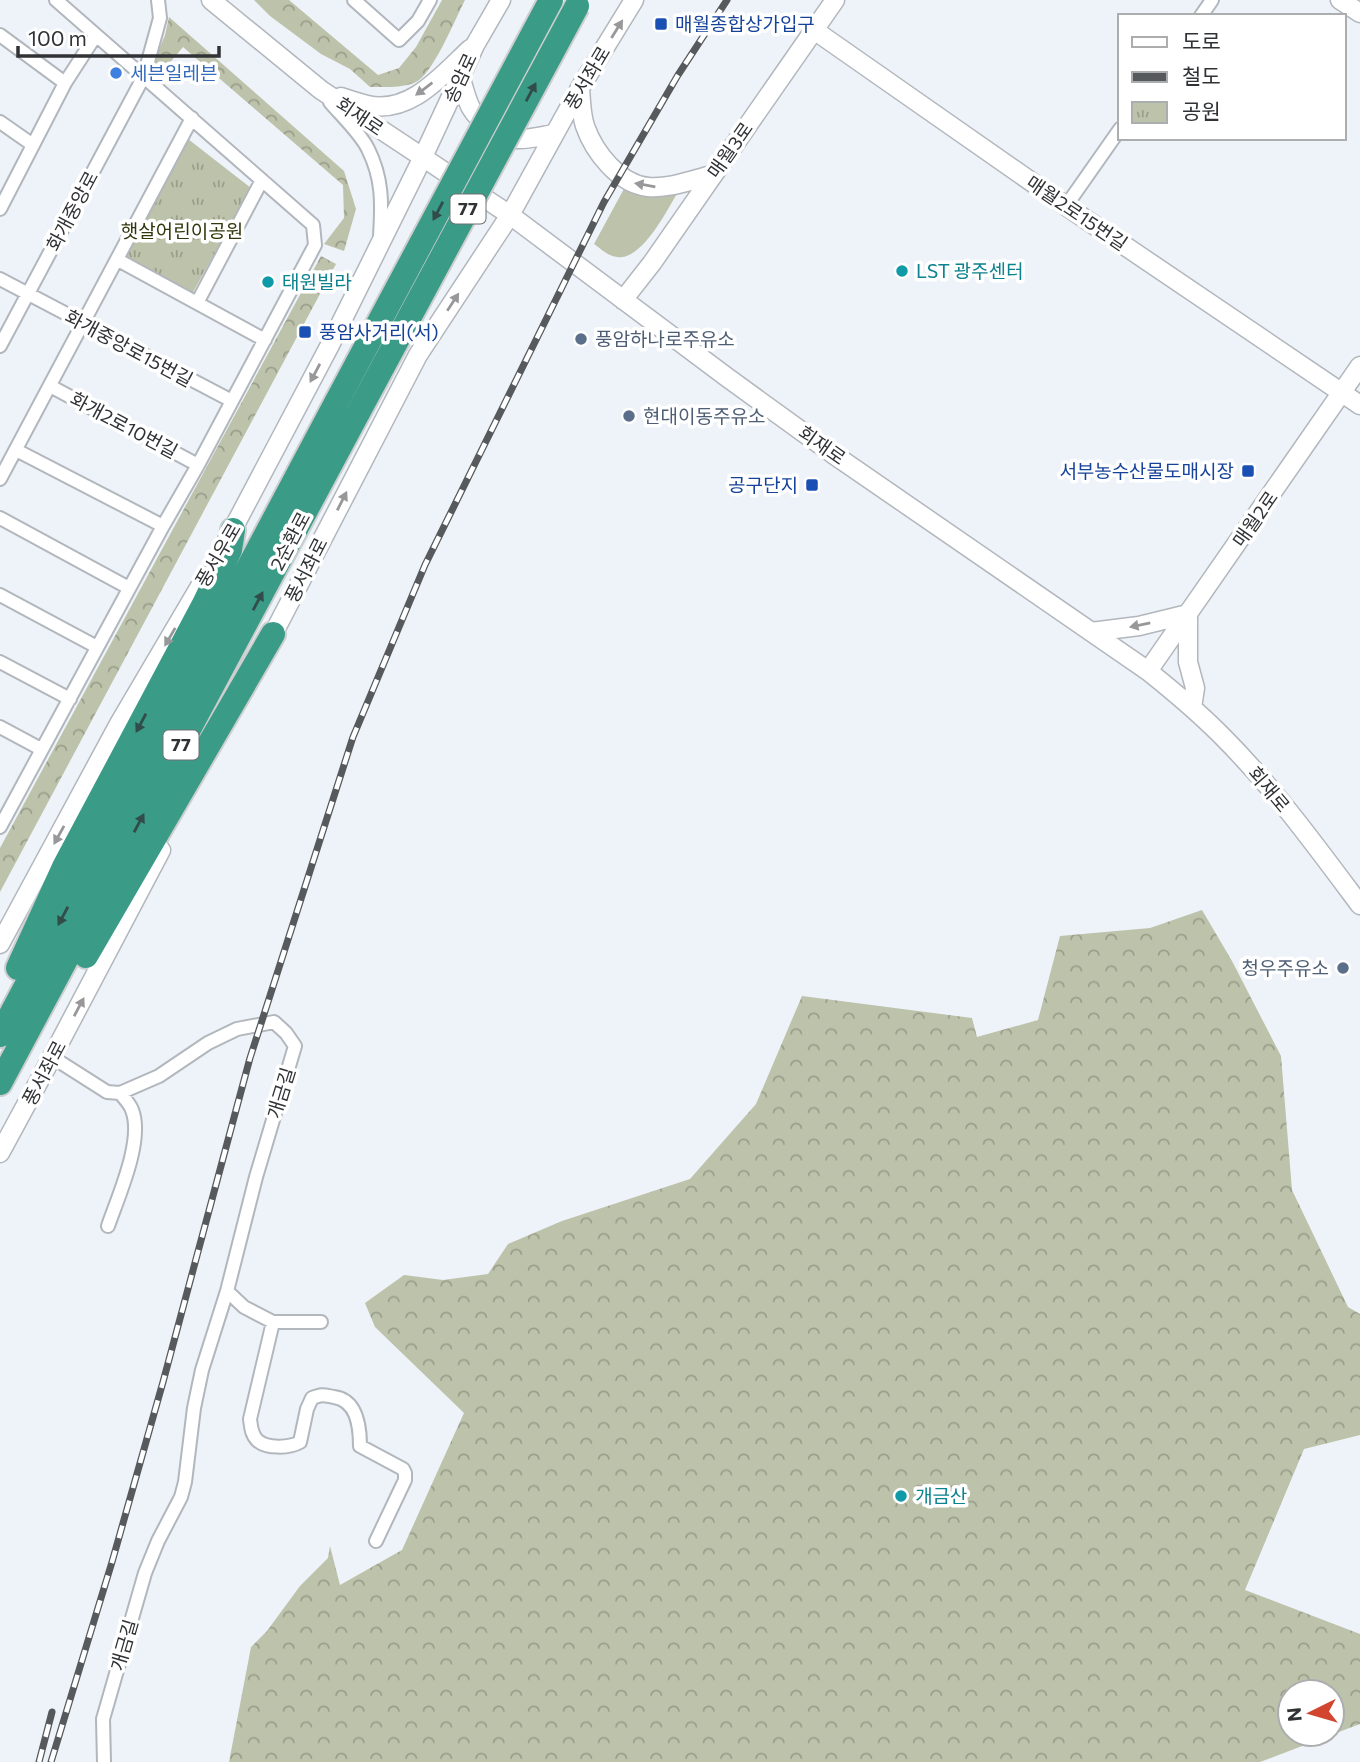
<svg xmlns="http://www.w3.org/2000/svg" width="1360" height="1762" viewBox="0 0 1360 1762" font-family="Commissioner,'Noto Sans KR',sans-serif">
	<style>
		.green { fill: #bdc2aa }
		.forest { fill: url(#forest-crowns); fill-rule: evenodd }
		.park { fill: url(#park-tufts) }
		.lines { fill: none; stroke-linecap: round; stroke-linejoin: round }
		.street-casing { stroke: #b2b7bd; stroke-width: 16 }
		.secondary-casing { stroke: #b2b7bd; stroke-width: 21 }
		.highway-casing { stroke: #cdcecf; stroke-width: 28 }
		.street { stroke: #fff; stroke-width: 12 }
		.secondary { stroke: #fff; stroke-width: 18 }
		.highway { stroke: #3a9b87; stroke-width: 24 }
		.rail-casing { stroke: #575a5d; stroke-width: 7 }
		.rail { stroke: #fff; stroke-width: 4.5; stroke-dasharray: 13; stroke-linecap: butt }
		.highway-bridge-casing { stroke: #cdcecf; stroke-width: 28; stroke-linecap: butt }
		.highway-bridge { stroke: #3a9b87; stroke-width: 24 }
		.oneway { fill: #98989a }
		.oneway2 { fill: #324c4a }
		.transit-dot { fill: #1a4fb4; stroke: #fff; stroke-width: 2.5 }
		.shop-dot { fill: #3f7fe0; stroke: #fff; stroke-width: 2.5 }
		.culture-dot { fill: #0f9aa8; stroke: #fff; stroke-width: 2.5 }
		.service-dot { fill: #5c6f8a; stroke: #fff; stroke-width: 2.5 }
		.labels { text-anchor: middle; stroke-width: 7; stroke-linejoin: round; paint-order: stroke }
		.shield { fill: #fff; stroke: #6e7072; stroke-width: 2 }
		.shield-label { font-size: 18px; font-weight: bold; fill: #303235 }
		.transit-label { font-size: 19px; fill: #164399; stroke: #fff; text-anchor: start }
		.shop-label { font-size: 19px; fill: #366cbe; stroke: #fff; text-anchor: start }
		.street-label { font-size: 19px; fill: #303235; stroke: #fff }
		.park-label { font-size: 19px; fill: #31370c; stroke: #fff }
		.culture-label { font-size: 19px; fill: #0d838f; stroke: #fff; text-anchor: start }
		.service-label { font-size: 19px; fill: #4e5e75; stroke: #fff; text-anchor: start }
	</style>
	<defs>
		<pattern id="forest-crowns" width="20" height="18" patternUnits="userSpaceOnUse" patternTransform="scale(1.75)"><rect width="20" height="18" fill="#bdc2aa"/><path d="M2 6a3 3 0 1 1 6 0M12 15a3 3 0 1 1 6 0" fill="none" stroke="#9a9e8b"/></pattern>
		<pattern id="park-tufts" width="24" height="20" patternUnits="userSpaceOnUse" patternTransform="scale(1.75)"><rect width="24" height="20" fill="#bdc2aa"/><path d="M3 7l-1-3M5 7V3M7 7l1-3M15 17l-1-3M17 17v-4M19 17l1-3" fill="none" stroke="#9a9e8b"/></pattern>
	</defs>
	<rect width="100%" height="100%" fill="#edf3f9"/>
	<path class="green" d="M631,176L678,192C667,210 642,261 617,257C608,256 601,249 594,244Z"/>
	<path class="forest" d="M254,0H289L378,75L399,68L416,47L442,0H465C455,19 432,77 414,83C400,88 384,87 370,87L350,69L321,54L270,16Z
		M169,17L344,171L356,209L344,251L324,244L344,218L343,185L183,47L158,77L151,69L165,35Z
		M321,256L336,264L0,892V848Z
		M1202,910L1232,961L1281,1056L1292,1190L1348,1307L1360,1314V1435L1304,1449L1245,1590L1360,1634V1724L1260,1762H229L251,1647L267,1631L300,1586L328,1558L330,1546L340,1585L402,1550L464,1413L375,1327L365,1303L404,1275L443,1280L488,1274L508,1244L562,1221L690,1179L756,1104L802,996L972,1018L977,1037L1038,1020L1060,936L1150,928ZM1332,1692V1734H1290V1692Z"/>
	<path class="park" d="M188,139L251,188L192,294L124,258Z"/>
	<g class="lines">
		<g class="street-casing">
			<path id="street" d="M354,0L399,40L418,21L430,0
				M1201,16L1212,0
				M0,35L65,83
				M330,102C341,115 361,134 368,149C383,179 382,204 380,236
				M0,122L33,145
				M1066,206L1120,129
				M0,209L65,83L96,35
				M118,260L265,340
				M0,279L232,401
				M197,303L262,180
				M0,346L144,76L160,18L158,0
				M50,386L198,465
				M16,450L163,526
				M0,479L192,118
				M0,518L129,588
				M0,595L97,647
				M0,662L70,699
				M0,727L41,749
				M0,827L163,526L198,465L315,245L313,225L56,0
				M52,1057L107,1092L120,1093L159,1076L208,1043L237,1029L274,1022L286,1033L295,1046L256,1177L227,1291L202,1370L194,1408L185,1482L181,1497L158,1541L145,1573L103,1719L104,1762
				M108,1226C118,1197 144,1140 132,1110C130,1104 124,1098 120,1093
				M227,1291L244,1307L273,1322L250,1419C251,1426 251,1434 257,1440C266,1449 290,1448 300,1442L307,1409L312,1398C323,1394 323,1395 334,1397C357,1400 360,1426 360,1446L403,1469L405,1473V1480L376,1541
				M273,1322H321"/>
		</g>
		<g class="secondary-casing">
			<path id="secondary" d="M211,0L321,90L510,215L728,378L833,454L1148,671C1173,691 1198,712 1221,735C1273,787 1316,846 1360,905
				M1340,0L1360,13
				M814,30L1066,206L1360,405
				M460,77C464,87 466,99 471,108C479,122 500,137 516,139C528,140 542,136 554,134
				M580,88C581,101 581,114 585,126C594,152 619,184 648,187C669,189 692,180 712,175
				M341,97C350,100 359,103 367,105C410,115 442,75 470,49
				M623,300L652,263L835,0
				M227,540L330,345L422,159L475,45L501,0
				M1188,614V662L1195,688L1192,708
				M1091,632L1139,626L1188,614
				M269,642L418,355L510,215L580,88L634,0
				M1148,671L1360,366
				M0,944L120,722L206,576
				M0,1153L52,1057L161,850"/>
		</g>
		<g class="highway-casing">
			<path id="highway" d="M86,956L273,634
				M18,968L64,867L204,604L230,550L233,530
				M0,1035L337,401
				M0,1083L359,411"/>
		</g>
		<use href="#street" class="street"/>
		<use href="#secondary" class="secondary"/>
		<use href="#highway" class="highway"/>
		<g class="rail-casing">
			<path id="rail" d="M39,1762L52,1712
				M51,1762L112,1562L163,1382L250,1058L353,737L425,565L604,202L678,75L727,0"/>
		</g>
		<use href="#rail" class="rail"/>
		<g class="highway-bridge-casing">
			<path id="highway-bridge" d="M337,401L551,0
				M359,411L577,6"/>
		</g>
		<use href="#highway-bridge" class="highway-bridge"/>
	</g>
	<defs><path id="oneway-solid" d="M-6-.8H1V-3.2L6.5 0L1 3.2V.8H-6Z" transform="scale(1.75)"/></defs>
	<g class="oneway">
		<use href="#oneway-solid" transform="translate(617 29) rotate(-58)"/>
		<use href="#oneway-solid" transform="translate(424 89) rotate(143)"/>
		<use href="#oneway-solid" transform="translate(645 185) rotate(-170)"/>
		<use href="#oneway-solid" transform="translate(453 302) rotate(-57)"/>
		<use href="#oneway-solid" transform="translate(315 373) rotate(118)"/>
		<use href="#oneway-solid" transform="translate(342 501) rotate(-63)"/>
		<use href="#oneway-solid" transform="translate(1140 625) rotate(169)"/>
		<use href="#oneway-solid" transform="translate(170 637) rotate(120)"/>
		<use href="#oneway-solid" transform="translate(59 835) rotate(119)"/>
		<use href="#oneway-solid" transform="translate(79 1007) rotate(-62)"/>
	</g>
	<g class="oneway2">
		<use href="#oneway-solid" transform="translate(531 92) rotate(-62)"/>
		<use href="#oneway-solid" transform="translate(438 211) rotate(118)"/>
		<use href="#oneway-solid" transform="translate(258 601) rotate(-62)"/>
		<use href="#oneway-solid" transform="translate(141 723) rotate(118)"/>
		<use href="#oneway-solid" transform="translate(139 823) rotate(-62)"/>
		<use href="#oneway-solid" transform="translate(63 916) rotate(118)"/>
	</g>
	<g class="transit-dot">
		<rect x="654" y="17" width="14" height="14" rx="3.5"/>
		<rect x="298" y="325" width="14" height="14" rx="3.5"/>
		<rect x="1241" y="464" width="14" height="14" rx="3.5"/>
		<rect x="805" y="478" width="14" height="14" rx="3.5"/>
	</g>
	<circle class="shop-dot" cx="116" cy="73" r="7"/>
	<g class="culture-dot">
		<circle cx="902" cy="271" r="7"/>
		<circle cx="268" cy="282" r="7"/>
		<circle cx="901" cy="1496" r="7"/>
	</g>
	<g class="service-dot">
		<circle cx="581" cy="339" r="7"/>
		<circle cx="629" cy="416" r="7"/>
		<circle cx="1343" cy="968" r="7"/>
	</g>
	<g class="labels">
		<g class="shield">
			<rect x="450.5" y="194.5" width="35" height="29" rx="5"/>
			<rect x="163.5" y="730.5" width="35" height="29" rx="5"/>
		</g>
		<g class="shield-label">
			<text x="468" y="215">77</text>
			<text x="181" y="751">77</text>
		</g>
		<g class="transit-label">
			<text x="675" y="31">매월종합상가입구</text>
			<text x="319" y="339">풍암사거리(서)</text>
			<text x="1234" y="478" text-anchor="end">서부농수산물도매시장</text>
			<text x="798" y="492" text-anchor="end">공구단지</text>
		</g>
		<g class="shop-label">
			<text x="130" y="80">세븐일레븐</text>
		</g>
		<g class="street-label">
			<text transform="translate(460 78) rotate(-65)" y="7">송암로</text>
			<text transform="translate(587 78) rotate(-59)" y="7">풍서좌로</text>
			<text transform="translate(360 116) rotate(34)" y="7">회재로</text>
			<text transform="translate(730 150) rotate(-55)" y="7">매월3로</text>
			<text transform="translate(72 211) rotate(-62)" y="7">화개중앙로</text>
			<text transform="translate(1077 213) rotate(34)" y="7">매월2로15번길</text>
			<text transform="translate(129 348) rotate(28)" y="7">화개중앙로15번길</text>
			<text transform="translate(124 425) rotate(28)" y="7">화개2로10번길</text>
			<text transform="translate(822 445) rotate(35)" y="7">회재로</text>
			<text transform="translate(1255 519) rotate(-55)" y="7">매월2로</text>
			<text transform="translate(290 541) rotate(-62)" y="7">2순환로</text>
			<text transform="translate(218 555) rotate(-60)" y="7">풍서우로</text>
			<text transform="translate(306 570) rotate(-63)" y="7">풍서좌로</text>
			<text transform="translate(1269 789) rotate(50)" y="7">회재로</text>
			<text transform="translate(44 1073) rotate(-62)" y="7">풍서좌로</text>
			<text transform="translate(281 1093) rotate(-73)" y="7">개금길</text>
			<text transform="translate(124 1645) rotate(-74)" y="7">개금길</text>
		</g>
		<g class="park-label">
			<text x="182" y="238">햇살어린이공원</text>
		</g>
		<g class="culture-label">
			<text x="916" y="278">LST 광주센터</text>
			<text x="282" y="289">태원빌라</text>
			<text x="915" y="1503">개금산</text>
		</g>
		<g class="service-label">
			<text x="595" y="346">풍암하나로주유소</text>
			<text x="643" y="423">현대이동주유소</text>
			<text x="1329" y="975" text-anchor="end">청우주유소</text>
		</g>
	</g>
	<rect x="1118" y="14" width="228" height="126" fill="#ffffff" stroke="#acadae" stroke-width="2"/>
	<rect x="1132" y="37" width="35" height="10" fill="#ffffff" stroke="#acadae" stroke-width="2"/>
	<text x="1182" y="49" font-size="21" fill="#303235">도로</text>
	<rect x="1132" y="72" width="35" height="10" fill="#575a5d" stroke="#acadae" stroke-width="2"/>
	<text x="1182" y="84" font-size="21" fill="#303235">철도</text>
	<rect x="1132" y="102" width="35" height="21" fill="url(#park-tufts)" stroke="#acadae" stroke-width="2"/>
	<text x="1182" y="119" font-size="21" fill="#303235">공원</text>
	<g transform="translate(1311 1713) rotate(265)"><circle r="33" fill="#ffffff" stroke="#acadae" stroke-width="2"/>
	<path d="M0-5L12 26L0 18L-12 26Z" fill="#d2462f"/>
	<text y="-10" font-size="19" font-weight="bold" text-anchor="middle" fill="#303235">N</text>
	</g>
	<path d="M18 46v10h201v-10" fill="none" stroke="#303235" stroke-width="3.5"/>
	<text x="28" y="46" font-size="21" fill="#303235" stroke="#ffffff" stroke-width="5" paint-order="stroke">100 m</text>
</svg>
